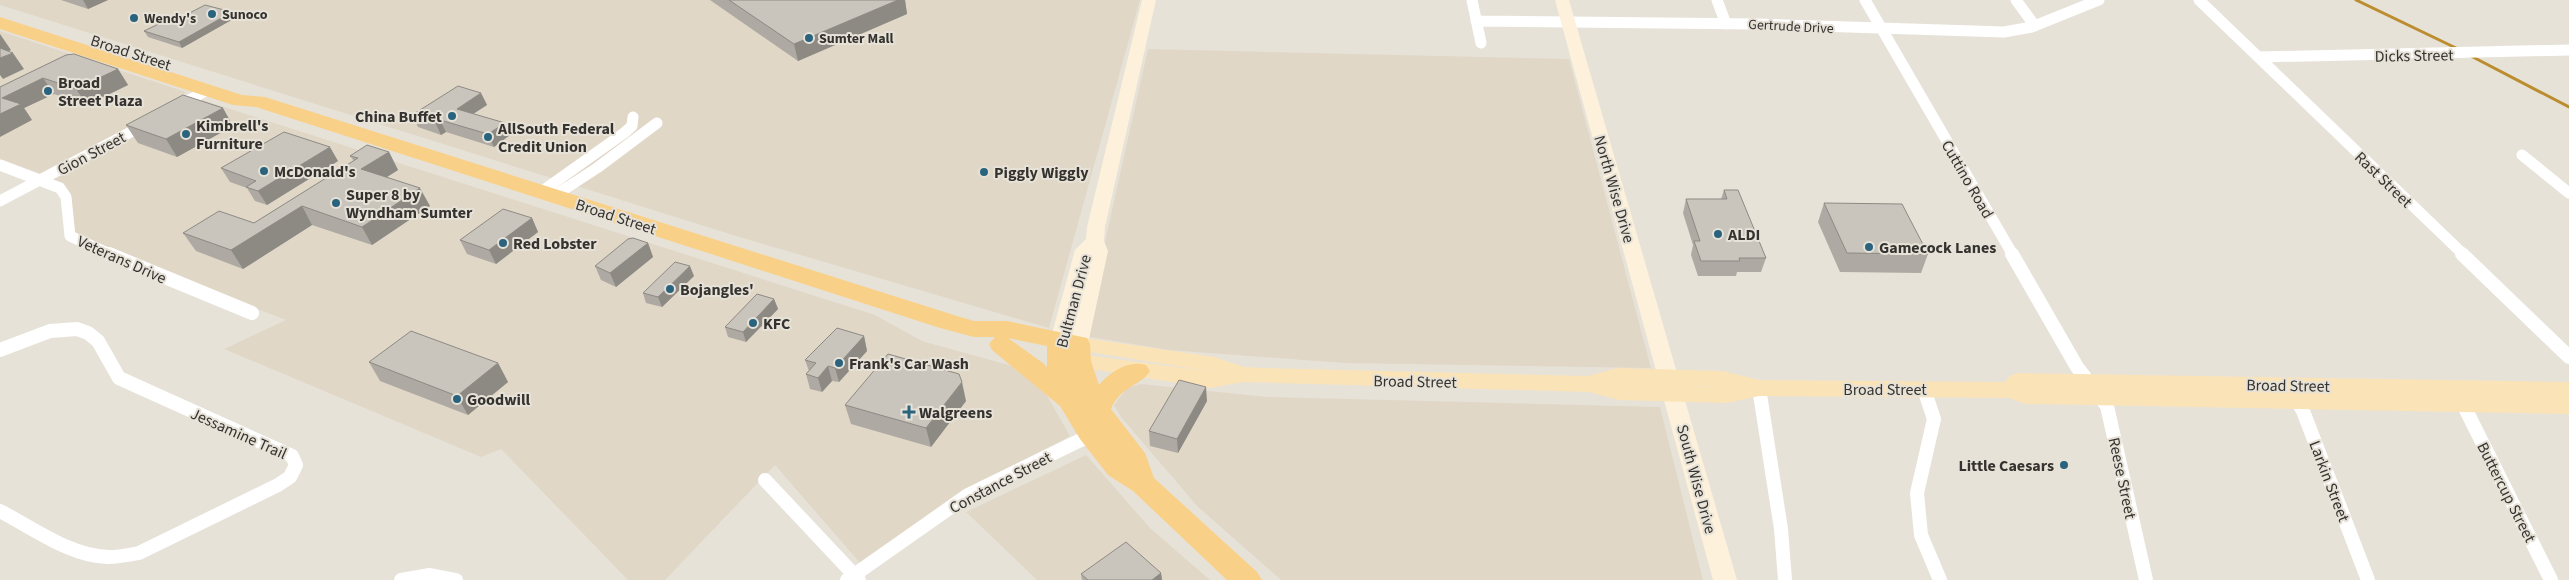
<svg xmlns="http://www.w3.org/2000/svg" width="2569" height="580" viewBox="0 0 2569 580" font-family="'Source Sans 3',sans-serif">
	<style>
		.built { fill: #e0d7c7 }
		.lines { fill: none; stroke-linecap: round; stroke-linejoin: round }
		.stream { stroke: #bc8d2f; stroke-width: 3 }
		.street-far1 { stroke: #fff; stroke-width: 11 }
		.street { stroke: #fff; stroke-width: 14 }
		.secondary { fill: #fdf1db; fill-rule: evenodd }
		.primary { fill: #fbe3b8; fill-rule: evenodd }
		.highway { fill: #f9d088; fill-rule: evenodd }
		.wall { fill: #aea9a2 }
		.shaded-wall { fill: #8d8a84 }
		.building { fill: #cac5bc; stroke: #8d8a84 }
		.poi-dot { fill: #2a637d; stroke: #e7e2d8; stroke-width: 2 }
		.labels { text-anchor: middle; stroke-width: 4; stroke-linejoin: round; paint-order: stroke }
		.far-poi-label { font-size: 14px; font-weight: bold; fill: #35332f; stroke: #e7e2d8; text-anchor: start }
		.far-street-label { font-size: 14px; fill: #35332f; stroke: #e7e2d8 }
		.street-label { font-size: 16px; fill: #35332f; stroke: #e7e2d8 }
		.poi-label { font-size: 16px; font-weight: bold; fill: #35332f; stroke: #e7e2d8; text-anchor: start }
	</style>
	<rect width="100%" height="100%" fill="#e7e2d8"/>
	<path class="built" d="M0,0H1140L1049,328L736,236L0,5Z
		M0,31L186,92L176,102L42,174L0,159Z
		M1148,49L1569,59L1651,368L1344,363L1169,350L1084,336Z
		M202,100L875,315L922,341L1012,366L1041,385L1070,436L954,497L860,563L775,465L665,580H628L501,449L481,457L224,349L286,320L79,241L74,229L71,211L51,181Z
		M1141,384L1267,397L1660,407L1703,580H1281L1197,506L1121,417L1114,405L1127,388Z
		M1086,455L1150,528L1210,580H1037L966,512Z"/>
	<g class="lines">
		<path class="stream" d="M2356,0L2458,49
			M2471,56L2569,107"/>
		<path class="street-far1" d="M1472,0L1481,43
			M1717,0L1726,24
			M1865,0L2013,255
			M2016,0L2035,26
			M2199,0L2464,255
			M1476,21L1757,24L2004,32L2032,27L2099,0
			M2259,57L2569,50
			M179,106L207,90
			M2522,155L2569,193
			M0,165L60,188L66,197L70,236L112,255
			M541,192L624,133L632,126L633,117
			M554,196L597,168L657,123
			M0,201L146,124"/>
		<path class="street" d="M109,254L252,313
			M2012,254L2077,367L2107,406L2146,580
			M2462,254L2569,357
			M0,350L50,331L77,329L88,333L98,341L119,378L292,456L296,465L290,477L278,485L139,553C129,555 118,557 108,557C70,556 33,528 0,511
			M1759,388L1781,529L1785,580
			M1924,389L1934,419L1917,493L1921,535L1940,580
			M2294,395L2303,411L2368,580
			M2463,404L2551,580
			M765,480L859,580
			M401,580L430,575L456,580
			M847,580L968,495L1095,433"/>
		<path class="secondary" d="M1142,0H1156L1105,227L1104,241L1108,251L1088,344L1085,349L1078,351L1071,349L1068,343L1060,348L1053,346L1050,341L1075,250L1086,239L1087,227Z
			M1555,0H1569L1737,580H1713Z"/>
		<path class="primary" d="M1078,337L1214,357L1244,367L1262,368L1588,376L1617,368L1723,371L1759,380L2005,382L2010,376L2018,373L2569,382V398L2309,393L2569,398V414L2026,404L2009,398L1759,396L1727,403L1619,400L1589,392L1243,382L1210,388L1071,366L1067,361L1071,356L1078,354L1214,372L1071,349L1068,344L1071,339ZM1617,384L1723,387H1726L1619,384Z"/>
		<path class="highway" d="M0,17L242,95L265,97L957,316L974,321H1007L1087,338L1090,344L1091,361L1099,385C1110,372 1128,360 1146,365L1150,371C1140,387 1121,385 1111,409L1145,453L1154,478L1257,572L1262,580H1227L1133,491L1108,475L1080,439L1060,406L992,350L989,344L995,337H974L940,328L256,107L233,105L0,29ZM1008,338L1047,346V367L1043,363Z"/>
	</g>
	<path class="wall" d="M61,0H108L88,9Z
		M710,0H905L907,14L798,61Z
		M235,18L182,48L148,37L144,31L176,20Z
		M66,55L118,69L128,85L87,105L54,94L24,108L32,120L0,87Z
		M481,93L487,105L473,114L505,123L510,135L494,147L446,132L441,135L418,127L412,115Z
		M126,125L233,126L177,157L138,143Z
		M389,152L398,170L387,177L430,206L372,245L312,225L243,269L196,251L183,233L254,223L354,161L350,156Z
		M338,161L267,205L255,201L247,188L230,182L221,168Z
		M1724,190L1766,258L1761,272H1737L1736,276H1698L1691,255L1693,245L1683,213L1686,199H1721Z
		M1824,203L1928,254L1921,273L1840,272L1818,222Z
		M532,218L538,232L496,264L467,254L460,240Z
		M648,243L653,257L616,287L601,280L595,266Z
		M694,276L662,307L646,303L643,293Z
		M774,299L778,309L746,342L728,337L725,327Z
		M864,336L867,351L839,382L832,381L822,392L810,389L806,374L809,371L805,360Z
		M369,362L498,363L508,382L468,415L380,381Z
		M966,401L931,447L851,424L845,405Z
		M1207,401L1178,453L1150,446L1149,431Z
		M1161,573L1162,580H1082L1081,574Z"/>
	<path class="shaded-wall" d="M83,0H108L88,9Z
		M898,0H905L907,14L798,61L794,44Z
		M232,12L235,18L182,48L179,42Z
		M0,34L11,50L0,55Z
		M13,53L24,69L3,79L0,75V58Z
		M118,69L128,85L87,105L76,89Z
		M43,78L54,94L24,108L32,120L0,137V114L2,98Z
		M481,93L487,105L462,121L457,109Z
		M223,108L233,126L177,157L166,139Z
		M440,120L446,132L441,135L435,122Z
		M505,123L510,135L494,147L488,134Z
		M330,147L338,161L267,205L258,191Z
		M389,152L398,170L371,187L361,169Z
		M420,188L430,206L372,245L362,227Z
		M302,206L312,225L243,269L231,250Z
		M532,218L538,232L496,264L489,250Z
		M648,243L653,257L616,287L610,273Z
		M690,266L694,276L662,307L658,297Z
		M774,299L778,309L746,342L743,332Z
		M864,336L867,351L839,382L835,368Z
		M498,363L508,382L468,415L457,396Z
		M828,366L832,381L822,392L818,378Z
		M962,382L966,401L931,447L926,428Z
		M1206,387L1207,401L1178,453L1177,439Z
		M1161,573L1162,580H1152Z"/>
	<path class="building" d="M729,0H898L794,44Z
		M205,5L232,12L179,42L144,31L171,18L176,20Z
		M0,48L13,53L0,58Z
		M74,54L118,69L76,89L43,78L2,98L21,104L0,114V87L66,55Z
		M458,86L481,93L457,109L505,123L488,134L440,120L435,122L412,115Z
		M183,95L223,108L166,139L126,125Z
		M284,132L330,147L258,191L246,187L256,181L221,168Z
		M367,145L389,152L361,169L420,188L362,227L302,206L231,250L183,233L219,211L254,223L358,158L350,156Z
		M1724,190H1738L1766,258H1739L1740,261H1701L1694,241H1700L1686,199H1727Z
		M1824,203L1902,204L1928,254L1847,253Z
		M503,209L532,218L489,250L460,240Z
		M633,238L648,243L610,273L595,266L628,239Z
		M675,262L690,266L658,297L643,293Z
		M757,294L774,299L743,332L725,327Z
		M837,328L864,336L835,368L828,366L818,378L806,374L816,363L805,360Z
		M411,331L498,363L457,396L369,362Z
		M888,354L959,374L962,382L926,428L845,405Z
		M1179,380L1206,387L1177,439L1149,431Z
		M1126,542L1161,573L1152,580H1088L1081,574Z"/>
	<g class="poi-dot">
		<circle cx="212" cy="14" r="5"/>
		<circle cx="134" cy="18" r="5"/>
		<circle cx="809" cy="38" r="5"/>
		<circle cx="48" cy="91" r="5"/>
		<circle cx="452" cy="116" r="5"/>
		<circle cx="186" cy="134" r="5"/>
		<circle cx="488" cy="137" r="5"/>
		<circle cx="264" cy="171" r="5"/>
		<circle cx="984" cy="172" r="5"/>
		<circle cx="336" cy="203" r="5"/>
		<circle cx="1718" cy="234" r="5"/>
		<circle cx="503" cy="243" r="5"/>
		<circle cx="1869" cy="247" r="5"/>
		<circle cx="670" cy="289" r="5"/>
		<circle cx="753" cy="323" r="5"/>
		<circle cx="839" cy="363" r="5"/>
		<circle cx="457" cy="399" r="5"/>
		<path d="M906.5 404.5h5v5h5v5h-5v5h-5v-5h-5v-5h5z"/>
		<circle cx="2064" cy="465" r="5"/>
	</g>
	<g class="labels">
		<g class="far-poi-label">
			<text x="222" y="19">Sunoco</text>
			<text x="144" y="23">Wendy's</text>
			<text x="819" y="43">Sumter Mall</text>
		</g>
		<g class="far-street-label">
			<text transform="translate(1791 26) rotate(3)" y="5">Gertrude Drive</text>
		</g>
		<g class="street-label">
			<text transform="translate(131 52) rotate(18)" y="6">Broad Street</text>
			<text transform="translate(2414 55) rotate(-1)" y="6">Dicks Street</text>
			<text transform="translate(91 153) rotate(-28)" y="6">Gion Street</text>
			<text transform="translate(1968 179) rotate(60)" y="6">Cuttino Road</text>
			<text transform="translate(2384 179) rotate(44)" y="6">Rast Street</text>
			<text transform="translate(1615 189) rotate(74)" y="6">North Wise Drive</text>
			<text transform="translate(616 216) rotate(18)" y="6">Broad Street</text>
			<text transform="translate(122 259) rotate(24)" y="6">Veterans Drive</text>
			<text transform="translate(1073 301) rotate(-75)" y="6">Bultman Drive</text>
			<text transform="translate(1415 381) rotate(1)" y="6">Broad Street</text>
			<text transform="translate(2288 385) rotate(1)" y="6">Broad Street</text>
			<text x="1885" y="395">Broad Street</text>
			<text transform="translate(239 433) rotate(24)" y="6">Jessamine Trail</text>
			<text transform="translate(2123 478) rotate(78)" y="6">Reese Street</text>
			<text transform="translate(1697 479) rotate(75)" y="6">South Wise Drive</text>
			<text transform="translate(2330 481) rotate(69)" y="6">Larkin Street</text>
			<text transform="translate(1000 482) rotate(-28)" y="6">Constance Street</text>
			<text transform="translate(2507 492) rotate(63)" y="6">Buttercup Street</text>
		</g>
		<g class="poi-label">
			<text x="58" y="88">Broad<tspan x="58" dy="18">Street Plaza</tspan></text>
			<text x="442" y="122" text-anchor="end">China Buffet</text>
			<text x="196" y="131">Kimbrell's<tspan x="196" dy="18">Furniture</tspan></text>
			<text x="498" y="134">AllSouth Federal<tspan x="498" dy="18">Credit Union</tspan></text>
			<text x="274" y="177">McDonald's</text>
			<text x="994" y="178">Piggly Wiggly</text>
			<text x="346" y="200">Super 8 by<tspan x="346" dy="18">Wyndham Sumter</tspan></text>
			<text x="1728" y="240">ALDI</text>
			<text x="513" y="249">Red Lobster</text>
			<text x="1879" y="253">Gamecock Lanes</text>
			<text x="680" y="295">Bojangles'</text>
			<text x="763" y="329">KFC</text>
			<text x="849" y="369">Frank's Car Wash</text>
			<text x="467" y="405">Goodwill</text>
			<text x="919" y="418">Walgreens</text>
			<text x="2054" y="471" text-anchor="end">Little Caesars</text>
		</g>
	</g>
</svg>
